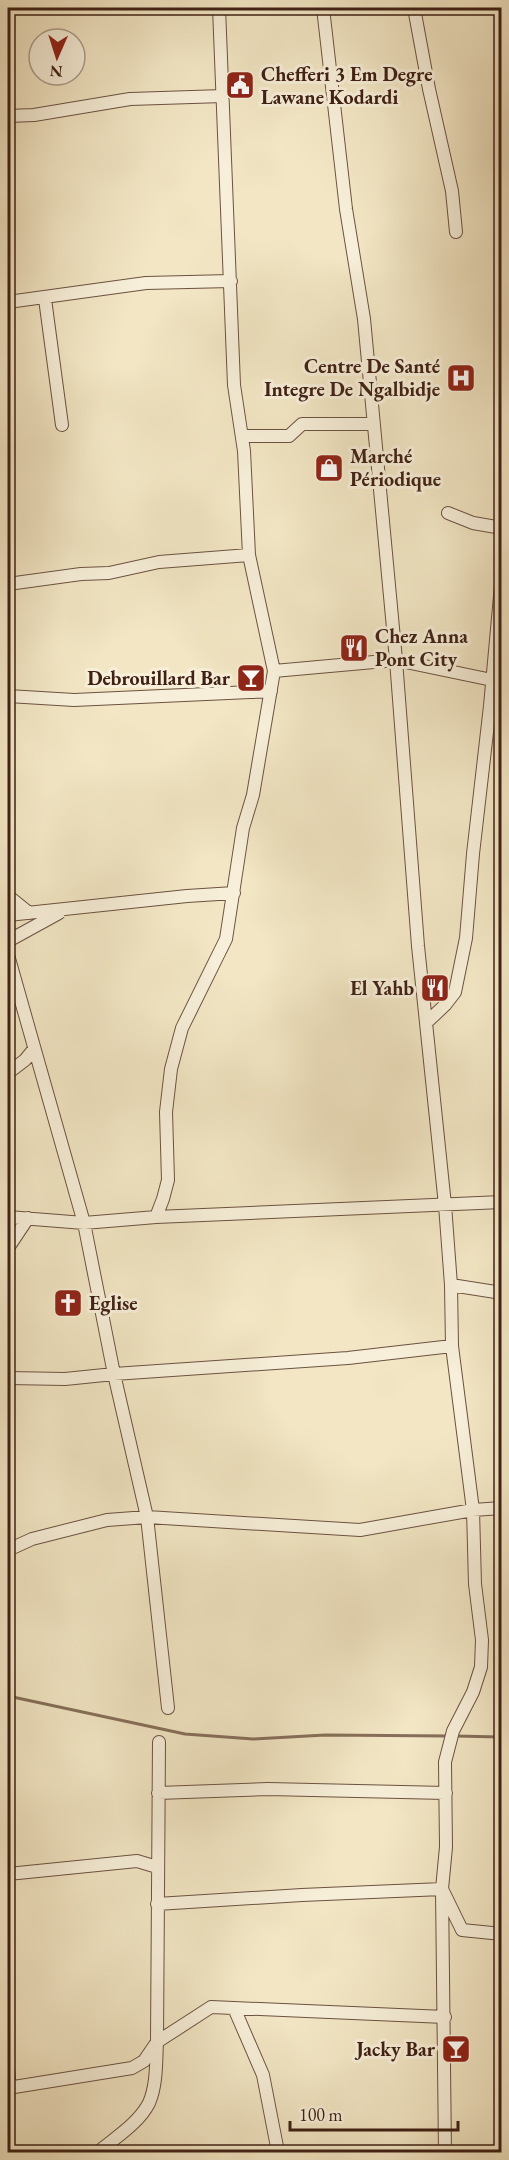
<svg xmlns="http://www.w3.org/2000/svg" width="509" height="2160" viewBox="0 0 509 2160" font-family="'EB Garamond',serif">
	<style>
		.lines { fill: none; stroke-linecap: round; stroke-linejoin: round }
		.stream { stroke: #866f5a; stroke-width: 3 }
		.minor-casing { stroke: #6c5241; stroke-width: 14 }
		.minor { stroke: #f7efd9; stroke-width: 12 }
		.labels { text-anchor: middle; stroke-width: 6; stroke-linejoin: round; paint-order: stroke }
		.poi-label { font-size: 20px; font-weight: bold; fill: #3f2015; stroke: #f7efd9; text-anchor: start }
	</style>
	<rect width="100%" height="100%" fill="#f2e6c4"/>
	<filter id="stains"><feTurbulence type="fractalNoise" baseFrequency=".00333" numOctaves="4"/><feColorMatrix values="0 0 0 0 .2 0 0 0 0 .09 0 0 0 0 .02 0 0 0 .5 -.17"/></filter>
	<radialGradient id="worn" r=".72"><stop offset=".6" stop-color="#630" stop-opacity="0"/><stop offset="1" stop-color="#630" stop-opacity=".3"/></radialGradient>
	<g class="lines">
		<path class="stream" d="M8,1696L185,1734L253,1739L325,1735L449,1736
			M455,1736L501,1737"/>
		<g class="minor-casing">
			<path id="minor" d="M219,8L234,385L244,451L249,555L274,671L396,660L492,680
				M323,8L346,209L364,319L396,660L418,946L445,1205L451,1285L452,1346L473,1510L475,1584L482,1640L481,1667L473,1692L453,1731L445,1762L446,1847L442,1889L445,2152
				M414,8L429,89L452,191L456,232
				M8,116L34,115L130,99L223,96
				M45,299L62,425
				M8,302L146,283L231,281
				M242,436H289L302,424H374
				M448,513L473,523L502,528
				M8,584L81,574L109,573L159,562L249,555
				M8,696L74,700L271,691
				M8,896L29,913
				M8,915L187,896L234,893
				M8,941L59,913
				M8,955L84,1223L114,1374L147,1517L168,1708
				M426,1023L445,1005L455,992L466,938L473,854L490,706L502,574
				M8,1073L25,1060L34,1049
				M8,1217L84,1223L156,1217L502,1202
				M156,1217L163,1199L168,1180L166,1112L171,1069L182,1028L226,939L243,828L253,795L274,671
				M8,1248L28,1218
				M451,1285L502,1293
				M8,1378L65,1379L114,1374L348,1358L452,1346
				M8,1550L32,1539L107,1520L147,1517L360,1530L473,1510L502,1508
				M158,1793L268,1789L446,1793
				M8,1874L137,1861L157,1867
				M157,1904L302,1895L442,1889L462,1930L502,1934
				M234,2008L263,2075L278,2152
				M8,2069L10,2088
				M8,2088L132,2068L144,2061L157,2042L211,2007L445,2017
				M98,2152C115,2138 139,2123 149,2103C157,2085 156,2061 157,2042L159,1742"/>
		</g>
		<use href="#minor" class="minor"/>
	</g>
	<defs>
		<g id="civic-square" transform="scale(1.5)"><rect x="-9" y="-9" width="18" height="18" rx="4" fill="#8f2418" stroke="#f7efd9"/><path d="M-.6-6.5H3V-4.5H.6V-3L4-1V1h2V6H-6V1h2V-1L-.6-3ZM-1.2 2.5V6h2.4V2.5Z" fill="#fff"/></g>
		<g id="hospital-square" transform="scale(1.5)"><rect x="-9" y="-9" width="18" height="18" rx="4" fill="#8f2418" stroke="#f7efd9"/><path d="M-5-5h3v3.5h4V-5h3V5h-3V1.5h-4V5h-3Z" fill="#fff"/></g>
		<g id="shop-square" transform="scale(1.5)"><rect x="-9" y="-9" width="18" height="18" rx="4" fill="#8f2418" stroke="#f7efd9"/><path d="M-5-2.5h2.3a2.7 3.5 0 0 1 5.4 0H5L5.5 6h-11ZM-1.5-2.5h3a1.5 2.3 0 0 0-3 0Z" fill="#fff"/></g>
		<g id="restaurant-square" transform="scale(1.5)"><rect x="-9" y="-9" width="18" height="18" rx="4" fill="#8f2418" stroke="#f7efd9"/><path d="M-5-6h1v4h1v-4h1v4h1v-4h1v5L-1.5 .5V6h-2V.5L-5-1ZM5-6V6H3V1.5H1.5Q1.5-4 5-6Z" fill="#fff"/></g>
		<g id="bar-square" transform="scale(1.5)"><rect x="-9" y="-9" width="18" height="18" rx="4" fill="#8f2418" stroke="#f7efd9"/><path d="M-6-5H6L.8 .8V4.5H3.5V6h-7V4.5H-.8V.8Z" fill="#fff"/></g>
		<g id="church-square" transform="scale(1.5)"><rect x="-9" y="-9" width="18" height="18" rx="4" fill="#8f2418" stroke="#f7efd9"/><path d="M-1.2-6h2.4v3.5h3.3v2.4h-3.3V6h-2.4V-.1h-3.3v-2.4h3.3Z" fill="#fff"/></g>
	</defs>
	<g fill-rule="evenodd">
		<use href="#civic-square" x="240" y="85"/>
		<use href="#hospital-square" x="461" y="378"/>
		<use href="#shop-square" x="329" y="468"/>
		<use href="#restaurant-square" x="354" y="648"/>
		<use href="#bar-square" x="251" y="678"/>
		<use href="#restaurant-square" x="435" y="988"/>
		<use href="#church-square" x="68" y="1303"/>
		<use href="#bar-square" x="456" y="2049"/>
	</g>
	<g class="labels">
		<g class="poi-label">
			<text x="261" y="81">Chefferi 3 Em Degre<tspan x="261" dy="23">Lawane Kodardi</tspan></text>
			<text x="440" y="373" text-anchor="end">Centre De Santé<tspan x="440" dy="23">Integre De Ngalbidje</tspan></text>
			<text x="350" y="463">Marché<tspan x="350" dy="23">Périodique</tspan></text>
			<text x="375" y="643">Chez Anna<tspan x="375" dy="23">Pont City</tspan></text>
			<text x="230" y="685" text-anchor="end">Debrouillard Bar</text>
			<text x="414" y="995" text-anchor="end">El Yahb</text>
			<text x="89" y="1310">Eglise</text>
			<text x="435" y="2056" text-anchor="end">Jacky Bar</text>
		</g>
	</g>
	<rect width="509" height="2160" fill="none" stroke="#f2e6c4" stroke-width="30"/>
	<rect x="9" y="9" width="491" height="2142" fill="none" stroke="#3f2015" stroke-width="3"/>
	<rect x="15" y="15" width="479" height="2130" fill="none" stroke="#3f2015" stroke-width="1.5"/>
	<g transform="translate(57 57) rotate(183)"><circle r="28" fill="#f7efd9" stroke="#ad9c8b" stroke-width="1.5"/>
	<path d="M0-4.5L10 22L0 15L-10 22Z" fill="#8f2418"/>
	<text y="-9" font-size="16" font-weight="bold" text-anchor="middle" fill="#3f2015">N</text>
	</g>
	<path d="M290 2121v9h168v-9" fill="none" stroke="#3f2015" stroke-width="3"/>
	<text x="299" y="2121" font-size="18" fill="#3f2015" stroke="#f7efd9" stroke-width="4.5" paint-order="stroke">100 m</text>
	<rect width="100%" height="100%" filter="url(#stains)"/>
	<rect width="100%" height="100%" fill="url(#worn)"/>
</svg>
